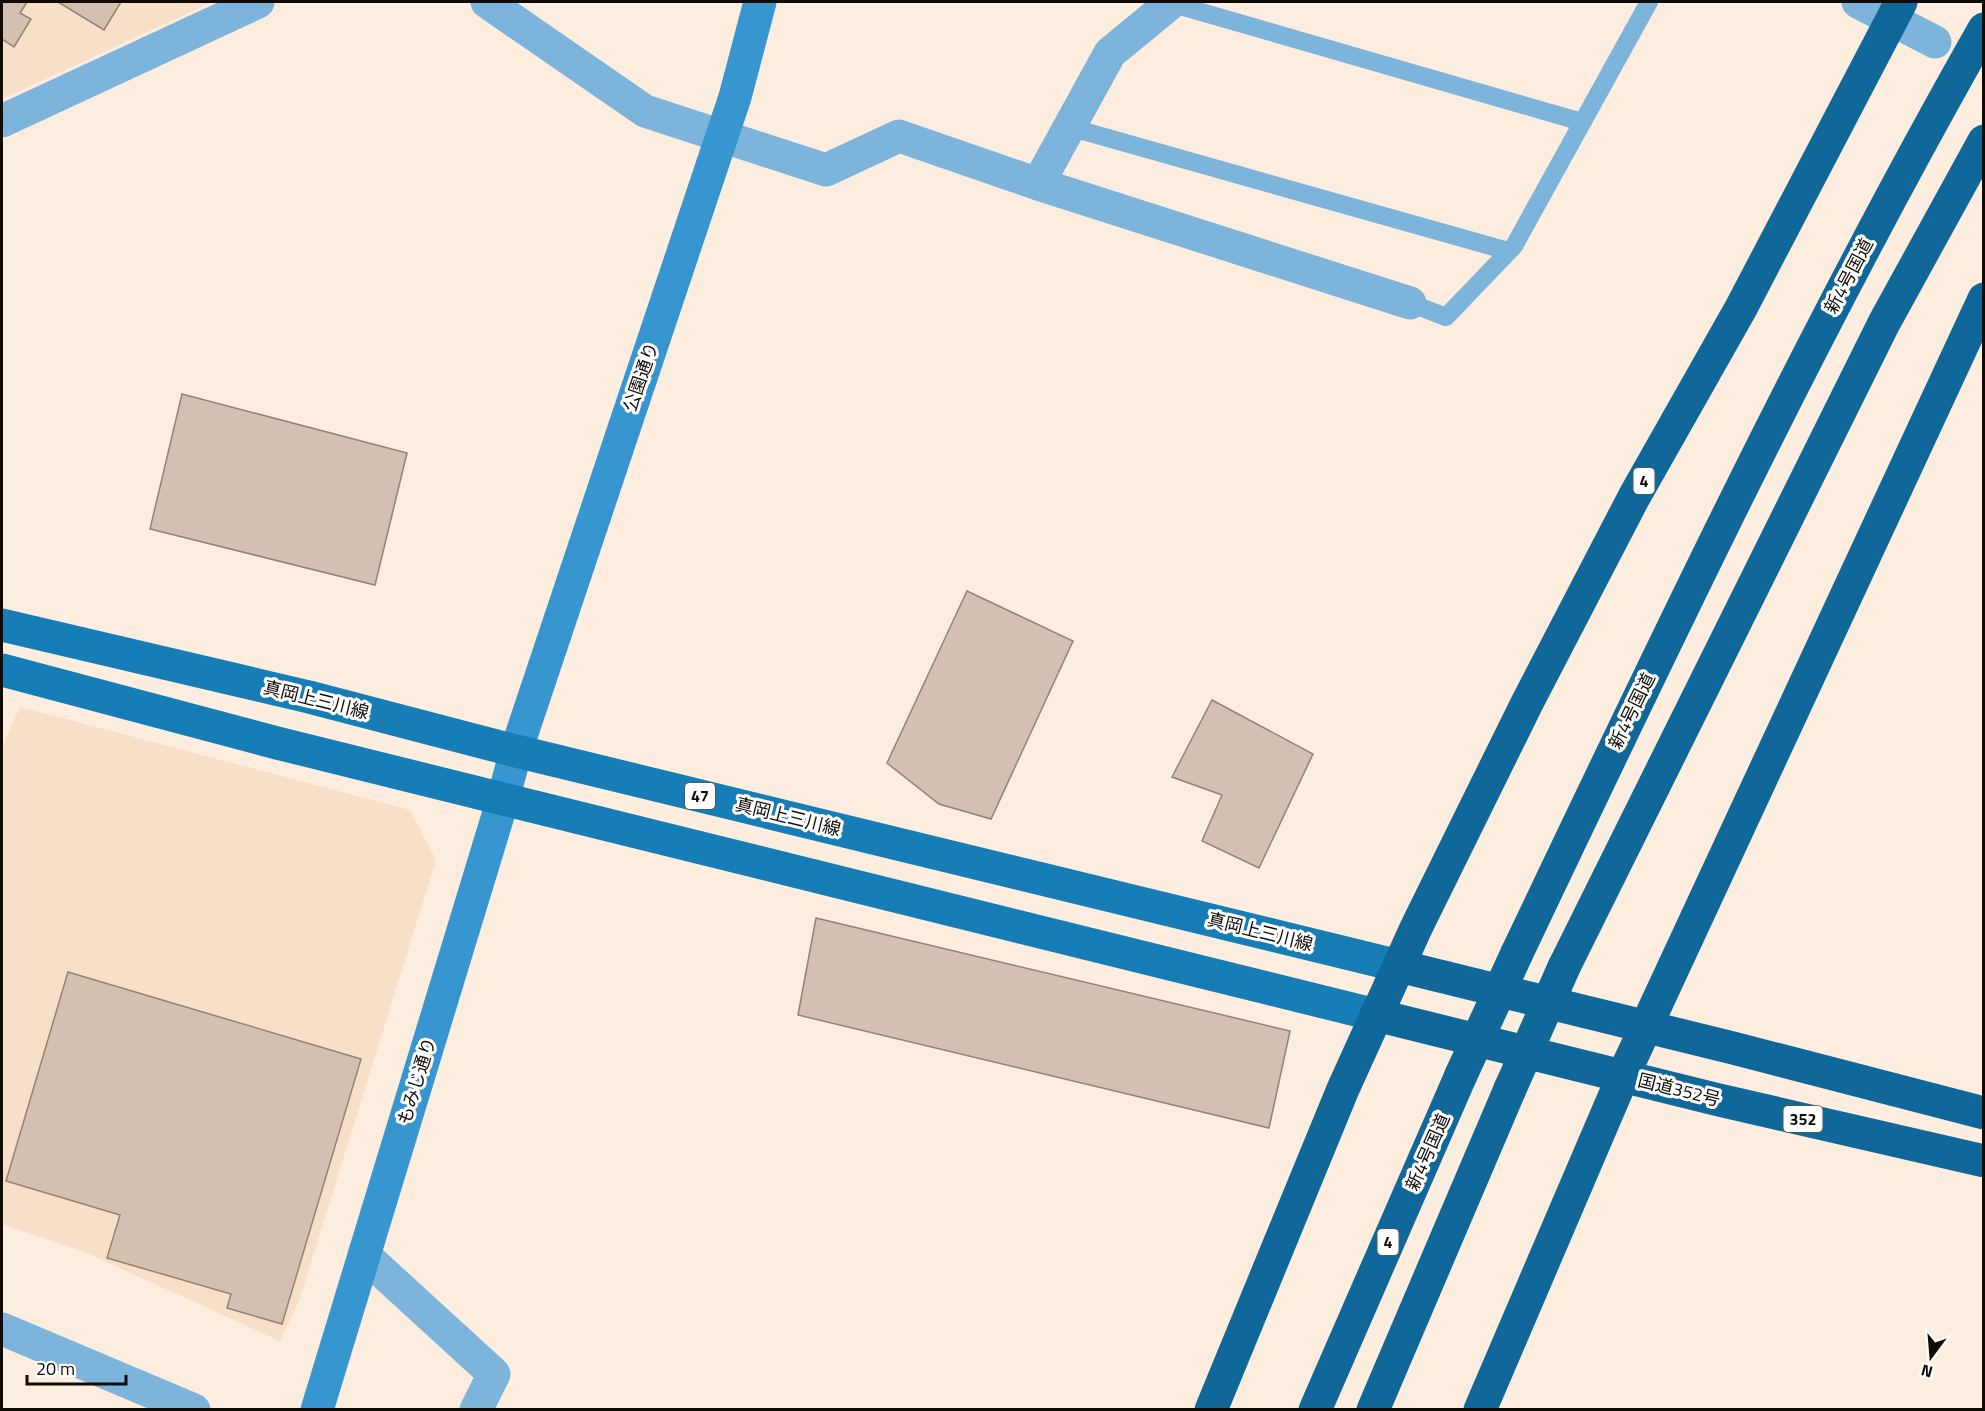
<svg xmlns="http://www.w3.org/2000/svg" width="1985" height="1411" viewBox="0 0 1985 1411" font-family="'Titillium Web','Noto Sans JP',sans-serif">
	<style>
		.built { fill: #f7dfc8 }
		.building { fill: #d3c0b0; stroke: #938272; stroke-width: 1.5 }
		.lines { fill: none; stroke-linecap: round; stroke-linejoin: round }
		.lane { stroke: #7db4dc; stroke-width: 18 }
		.street { stroke: #7db4dc; stroke-width: 33 }
		.secondary { stroke: #3795d0; stroke-width: 33 }
		.primary { stroke: #167db6; stroke-width: 33 }
		.highway { stroke: #0f6899; stroke-width: 33 }
		.highway-bridge { stroke: #0f6899; stroke-width: 33 }
		.labels { text-anchor: middle; stroke-width: 6; stroke-linejoin: round; paint-order: stroke }
		.shield { fill: #fff; stroke: #585451; stroke-width: 1.5 }
		.shield-label { font-size: 16px; font-weight: bold; fill: #110b06 }
		.street-label { font-size: 18px; fill: #110b06; stroke: #fff }
	</style>
	<rect width="100%" height="100%" fill="#fceddf"/>
	<path class="built" d="M2,2H212L2,99Z
		M20,707L410,810L436,860L299,1301L280,1341L80,1250L2,1224V747Z"/>
	<path class="building" d="M2,2H27L20,13L31,19L14,47L2,39Z
		M58,2H121L104,30Z
		M182,394L407,453L375,585L150,529Z
		M967,591L1073,641L991,819L939,804L887,763Z
		M1212,700L1313,754L1259,868L1202,841L1222,795L1172,777Z
		M816,918L1290,1031L1269,1128L798,1015Z
		M68,972L361,1059L282,1324L227,1308L231,1294L107,1258L120,1215L6,1181Z"/>
	<g class="lines">
		<path class="lane" d="M1170,3L1582,122
			M1069,127L1508,251
			M1410,303L1446,317L1514,246L1649,2"/>
		<path class="street" d="M487,2L645,111L826,170L899,136L1038,184L1410,303
			M1858,2L1935,42
			M2,121L258,2
			M1038,184L1110,53L1172,2
			M364,1255L494,1374L476,1410
			M2,1329L194,1410"/>
		<path class="secondary" d="M317,1410L503,799L516,751L735,97L760,2"/>
		<path class="primary" d="M2,625L309,697L516,751L1399,966
			M2,670L277,743L1376,1015"/>
		<path class="highway" d="M1517,953C1665,642 1813,330 1984,29
			M1399,966L1733,1048L1984,1113
			M1564,967L1884,323L1984,141
			M1376,1015L1719,1100L1984,1161
			M1211,1410L1343,1089L1416,928L1527,703L1634,497L1741,308L1901,2
			M1315,1410L1461,1075
			M1373,1410L1510,1089
			M1480,1410L1623,1076L1984,299"/>
		<path class="highway-bridge" d="M1461,1075L1517,953
			M1510,1089L1564,967"/>
	</g>
	<g class="labels">
		<g class="shield">
			<rect x="1633.5" y="468" width="21" height="26" rx="4.5"/>
			<rect x="685" y="783" width="30" height="26" rx="4.5"/>
			<rect x="1783.5" y="1106" width="39" height="26" rx="4.5"/>
			<rect x="1377.5" y="1229" width="21" height="26" rx="4.5"/>
		</g>
		<g class="shield-label">
			<text x="1644" y="487">4</text>
			<text x="700" y="802">47</text>
			<text x="1803" y="1125">352</text>
			<text x="1388" y="1248">4</text>
		</g>
		<g class="street-label">
			<text transform="translate(1849 276) rotate(-62)" y="6">新4号国道</text>
			<text transform="translate(641 377) rotate(-71)" y="6">公園通り</text>
			<text transform="translate(316 700) rotate(14)" y="6">真岡上三川線</text>
			<text transform="translate(1632 711) rotate(-64)" y="6">新4号国道</text>
			<text transform="translate(788 817) rotate(14)" y="6">真岡上三川線</text>
			<text transform="translate(1260 932) rotate(14)" y="6">真岡上三川線</text>
			<text transform="translate(417 1081) rotate(-73)" y="6">もみじ通り</text>
			<text transform="translate(1679 1090) rotate(14)" y="6">国道352号</text>
			<text transform="translate(1428 1152) rotate(-66)" y="6">新4号国道</text>
		</g>
	</g>
	<rect width="1985" height="1411" fill="none" stroke="#110b06" stroke-width="6"/>
	<g transform="translate(1931 1357) rotate(196)" stroke="#ffffff" stroke-width="4.5" paint-order="stroke">
	<path d="M0-4.5L10 22L0 15L-10 22Z" fill="#110b06"/>
	<text y="-9" font-size="16" font-weight="bold" text-anchor="middle" fill="#110b06">N</text>
	</g>
	<path d="M27 1375v9h99v-9" fill="none" stroke="#110b06" stroke-width="3"/>
	<text x="36" y="1375" font-size="18" fill="#110b06" stroke="#ffffff" stroke-width="4.5" paint-order="stroke">20 m</text>
</svg>
